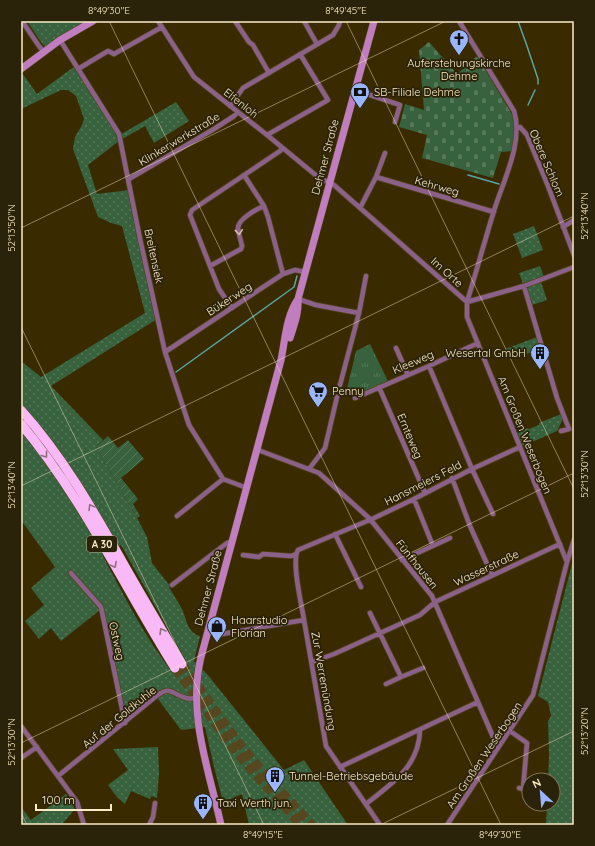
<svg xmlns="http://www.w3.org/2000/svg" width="595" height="846" viewBox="0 0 595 846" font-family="Quicksand,sans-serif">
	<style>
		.grass { fill: url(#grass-dots); fill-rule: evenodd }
		.cemetery { fill: url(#cemetery-stones) }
		.park { fill: url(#park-tufts) }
		.garden { fill: url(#garden-furrows) }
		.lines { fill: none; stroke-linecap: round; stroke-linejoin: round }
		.stream { stroke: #58a5a3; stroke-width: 1.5 }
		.highway-tunnel { stroke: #56471e; stroke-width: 9; stroke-dasharray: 9 4.5; stroke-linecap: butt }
		.street-casing { stroke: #54451c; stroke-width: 6 }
		.secondary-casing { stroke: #54451c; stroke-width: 8 }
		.highway-casing { stroke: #54451c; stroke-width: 10 }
		.street { stroke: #8b618a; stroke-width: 4.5 }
		.secondary { stroke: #c07dbf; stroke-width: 7 }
		.highway { stroke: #f8b9f6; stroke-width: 9 }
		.oneway { stroke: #d4bbb2 }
		.oneway2 { stroke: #926e80 }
		.ticks { fill: none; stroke: #fbecc7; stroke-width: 1; stroke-opacity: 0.45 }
		.labels { text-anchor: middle; stroke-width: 3.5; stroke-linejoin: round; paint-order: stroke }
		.shield { fill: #2b220a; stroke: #bdaf8e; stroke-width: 1 }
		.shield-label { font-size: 10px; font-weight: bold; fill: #fbecc7 }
		.poi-label { font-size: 11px; fill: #fbecc7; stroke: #2b220a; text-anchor: start }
		.street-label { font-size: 11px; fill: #fbecc7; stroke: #2b220a }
		.neatline { fill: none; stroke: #fbecc7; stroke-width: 1.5 }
		.ticks-label { font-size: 10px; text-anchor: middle; fill: #fbecc7 }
	</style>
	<defs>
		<pattern id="grass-dots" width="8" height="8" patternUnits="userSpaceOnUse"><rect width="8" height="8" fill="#37623d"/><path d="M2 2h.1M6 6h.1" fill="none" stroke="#557958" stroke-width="1.8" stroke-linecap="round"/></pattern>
		<pattern id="cemetery-stones" width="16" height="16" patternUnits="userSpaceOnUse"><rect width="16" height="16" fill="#37623d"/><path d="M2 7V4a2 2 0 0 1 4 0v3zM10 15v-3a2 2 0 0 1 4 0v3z" fill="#557958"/></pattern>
		<pattern id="park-tufts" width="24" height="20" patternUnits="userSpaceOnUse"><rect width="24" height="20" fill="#37623d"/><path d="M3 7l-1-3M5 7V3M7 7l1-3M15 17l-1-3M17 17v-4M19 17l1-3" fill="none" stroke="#557958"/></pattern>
		<pattern id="garden-furrows" width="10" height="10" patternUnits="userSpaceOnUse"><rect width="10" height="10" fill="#37623d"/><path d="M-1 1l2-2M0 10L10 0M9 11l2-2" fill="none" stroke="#557958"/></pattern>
	</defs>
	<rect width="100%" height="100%" fill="#392a00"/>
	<path class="grass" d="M27,21H89L47,49L41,42Z
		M75,66L118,136L176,102L189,121L154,143L145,126L119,141L88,165L97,194L129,190L157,319L51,386L103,440L96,447L137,518L147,537L152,563L170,586L169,587C173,594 178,602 182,609C187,620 187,632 200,636L194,661L207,674L284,770L304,760L348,825H249L242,794L223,802L214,767L205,727L181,730L155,695L123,722L100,610L61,641L51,628L39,639L25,621L44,605L31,588L55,567L21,520V361L41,377L145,313L122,226L111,223L98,217L73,149L75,137L82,125L84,119L76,96L68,90H61L21,109V76L23,74L37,94ZM121,545L187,663L172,672C145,637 124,596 103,556Z
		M534,226L543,250L522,258L513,234Z
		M540,266L544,277L523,284L519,273Z
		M541,282L547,300L532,305L527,289L529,286Z
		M537,337L541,349L520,356L518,352L508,356L505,349Z
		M561,414L563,419L557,431L523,446L517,432L528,428L529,429L539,425V423Z
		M574,556V825H546L547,804H553V780H548L549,756L548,721L551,716L548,702L538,696Z
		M158,747L159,773L157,798L151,796L150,799L131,791L125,804L117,797L108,785L128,770L113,749Z
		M66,794L75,809L63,823L57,825H21V807L31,820Z"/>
	<path class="cemetery" d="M429,42L457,74L477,56L513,116L515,127L512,151L501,152L493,178L422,158L427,135L399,127L405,104L424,110L419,50Z"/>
	<path class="park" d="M370,344L388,381L357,395L346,393L356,351Z"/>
	<path class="garden" d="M108,436L118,448L128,440L144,459L121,478L138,499L133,504L140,516L137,518L96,447Z"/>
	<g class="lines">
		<path class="stream" d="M518,21L527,46L538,79V84
			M528,105L535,90
			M468,175L499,184
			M176,372L294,287L297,276"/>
		<path class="highway-tunnel" d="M182,664L238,742L258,766L312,825
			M175,668L232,747L254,773L301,825"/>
		<g class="street-casing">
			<path id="street" d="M22,21L39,46L44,52
				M158,21L194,77L267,135L318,177L334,185L467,302L524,286L574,267
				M235,21L249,42L253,45L269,73
				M304,21L317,44
				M60,40L119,134L140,239L165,352L189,425L223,479L247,488
				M78,69L108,51L114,54L162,27
				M355,90L400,105L395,122
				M230,106L243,88L333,35L339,25L340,21
				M518,128L520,127L527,135L548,186L574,255
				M267,135L328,100L300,54
				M244,175L264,206L268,217L283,274
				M376,177L494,212
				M129,179L214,129L234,116L238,112
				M360,208L376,177L385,153
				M563,227L574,220
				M210,266L241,249L242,246C241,240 238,233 238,228C238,219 257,209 264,206
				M524,286L557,398L569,429L561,431
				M298,299L316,305L359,313
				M232,308L219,289L190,215L192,210L280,151L282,148
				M396,348L408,375
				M165,352L283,274L295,270L305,272
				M429,366L472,469L493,514
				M340,385L359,313L366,276
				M379,387L425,493
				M355,398L429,366L478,343
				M258,450L319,473L370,519L432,596L497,746H499
				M309,469L325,448L337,397
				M452,478L470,526L492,575
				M414,499L433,546
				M177,516L223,479
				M335,534L361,587
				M243,555L259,557L263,554L291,556L296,554
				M402,560L450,538
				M567,562L574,540
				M71,573L101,607L125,723
				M172,585L227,543L232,542
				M370,613L401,677L423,668
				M304,620C302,606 291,562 298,550L372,519L414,499L472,469L520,447
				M208,631L222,634L304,620L326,746L380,825
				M312,662L334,654L420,615L435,602L560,544
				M386,684L401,677
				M21,726L77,802L84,825
				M510,731L527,743L523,789L519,788
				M21,758L37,747
				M340,767L478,702
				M58,776L154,698C171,684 171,694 186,698C189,699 193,698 196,698
				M366,804C392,783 419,767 420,730
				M149,825L153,817L155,803
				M447,825L533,695L567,562L467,317V302C476,273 484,243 493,214C502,183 524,143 514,111L459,21"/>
		</g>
		<g class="secondary-casing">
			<path id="secondary" d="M21,69L60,40L93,21
				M290,338C294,325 299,313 298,299L374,21
				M221,825C209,770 187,714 201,657L281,360C285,341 286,316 298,299"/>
		</g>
		<g class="highway-casing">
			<path id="highway" d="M21,410C66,460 98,519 131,577C148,607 165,635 182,664
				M21,424C83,498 124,587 175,668"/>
		</g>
		<use href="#street" class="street"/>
		<use href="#secondary" class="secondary"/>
		<use href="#highway" class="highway"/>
	</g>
	<defs><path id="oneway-chevron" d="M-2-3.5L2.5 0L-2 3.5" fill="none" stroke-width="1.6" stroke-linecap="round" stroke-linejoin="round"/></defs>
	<use class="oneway" href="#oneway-chevron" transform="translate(239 232) rotate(84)"/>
	<g class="oneway2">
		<use href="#oneway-chevron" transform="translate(45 455) rotate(52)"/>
		<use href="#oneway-chevron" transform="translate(91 507) rotate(-121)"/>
		<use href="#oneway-chevron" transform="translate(114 565) rotate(61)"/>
		<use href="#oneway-chevron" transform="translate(162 631) rotate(-121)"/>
	</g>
	<path class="ticks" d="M109,21L501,825M346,21L574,489M21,228L446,21M21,327L264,825M21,486L574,216M21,743L574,473M21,813L27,825M380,825L574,731"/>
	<defs>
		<g id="church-pin" transform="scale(1)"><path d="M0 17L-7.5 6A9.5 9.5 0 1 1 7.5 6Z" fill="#99b5fd" stroke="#2b220a"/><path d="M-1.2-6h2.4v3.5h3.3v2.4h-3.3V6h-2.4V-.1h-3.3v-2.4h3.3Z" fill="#111"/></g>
		<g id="bank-pin" transform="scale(1)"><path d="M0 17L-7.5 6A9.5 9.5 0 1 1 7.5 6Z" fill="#99b5fd" stroke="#2b220a"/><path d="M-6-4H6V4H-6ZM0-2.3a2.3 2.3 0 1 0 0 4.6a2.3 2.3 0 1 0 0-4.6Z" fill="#111"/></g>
		<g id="building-pin" transform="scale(1)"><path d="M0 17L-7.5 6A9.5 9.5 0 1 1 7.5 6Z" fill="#99b5fd" stroke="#2b220a"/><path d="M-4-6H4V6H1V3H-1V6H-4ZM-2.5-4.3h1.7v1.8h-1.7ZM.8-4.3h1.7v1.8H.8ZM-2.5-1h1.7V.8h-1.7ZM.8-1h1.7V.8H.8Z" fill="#111"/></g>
		<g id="supermarket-pin" transform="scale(1)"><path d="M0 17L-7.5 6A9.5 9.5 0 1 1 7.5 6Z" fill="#99b5fd" stroke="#2b220a"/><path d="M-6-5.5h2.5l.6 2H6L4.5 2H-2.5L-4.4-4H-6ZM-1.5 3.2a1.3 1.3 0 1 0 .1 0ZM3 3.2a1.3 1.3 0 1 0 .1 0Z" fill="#111"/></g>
		<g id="shop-pin" transform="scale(1)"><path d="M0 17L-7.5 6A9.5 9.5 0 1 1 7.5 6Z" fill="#99b5fd" stroke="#2b220a"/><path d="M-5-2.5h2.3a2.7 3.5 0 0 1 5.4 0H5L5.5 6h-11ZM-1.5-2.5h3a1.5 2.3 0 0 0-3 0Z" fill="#111"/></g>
	</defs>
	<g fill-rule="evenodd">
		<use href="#church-pin" x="459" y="39"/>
		<use href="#bank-pin" x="360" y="92"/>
		<use href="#building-pin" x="540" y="353"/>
		<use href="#supermarket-pin" x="318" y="391"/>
		<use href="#shop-pin" x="217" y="626"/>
		<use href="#building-pin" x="275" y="776"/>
		<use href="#building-pin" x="203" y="803"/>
	</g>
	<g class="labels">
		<rect class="shield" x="87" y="536" width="30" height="16" rx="3"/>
		<g class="shield-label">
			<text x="102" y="548">A 30</text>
		</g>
		<g class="poi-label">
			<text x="459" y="67" text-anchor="middle">Auferstehungskirche<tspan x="459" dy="13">Dehme</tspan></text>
			<text x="374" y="96">SB-Filiale Dehme</text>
			<text x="526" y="357" text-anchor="end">Wesertal GmbH</text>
			<text x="332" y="395">Penny</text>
			<text x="231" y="624">Haarstudio<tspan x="231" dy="13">Florian</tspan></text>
			<text x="289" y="780">Tunnel-Betriebsgebäude</text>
			<text x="217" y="807">Taxi Werth jun.</text>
		</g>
		<g class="street-label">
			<text transform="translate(241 103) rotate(38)" y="4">Elfenloh</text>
			<text transform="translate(179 139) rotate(-31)" y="4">Klinkerwerkstraße</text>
			<text transform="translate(325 157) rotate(-75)" y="4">Dehmer Straße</text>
			<text transform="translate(547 163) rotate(67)" y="4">Obere Schlom</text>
			<text transform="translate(437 186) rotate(16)" y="4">Kehrweg</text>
			<text transform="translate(154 256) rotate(78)" y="4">Breitensiek</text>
			<text transform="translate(447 272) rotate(42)" y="4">Im Orte</text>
			<text transform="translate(229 299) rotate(-33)" y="4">Bükerweg</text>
			<text transform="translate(413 362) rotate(-23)" y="4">Kleeweg</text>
			<text transform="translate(525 435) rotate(68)" y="4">Am Großen Weserbogen</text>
			<text transform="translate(410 436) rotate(67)" y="4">Ernteweg</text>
			<text transform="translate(423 483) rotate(-27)" y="4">Hansmeiers Feld</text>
			<text transform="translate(417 564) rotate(51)" y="4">Fünfhausen</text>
			<text transform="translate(486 568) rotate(-25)" y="4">Wasserstraße</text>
			<text transform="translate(208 588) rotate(-75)" y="4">Dehmer Straße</text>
			<text transform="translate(117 641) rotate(78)" y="4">Ostweg</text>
			<text transform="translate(324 681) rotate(80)" y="4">Zur Werremündung</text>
			<text transform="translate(119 717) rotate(-39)" y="4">Auf der Goldkuhle</text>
			<text transform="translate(484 755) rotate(-56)" y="4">Am Großen Weserbogen</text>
		</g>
	</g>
	<rect width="595" height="846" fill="none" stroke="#2b220a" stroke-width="44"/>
	<g transform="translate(541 792) rotate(334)"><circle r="19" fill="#2b220a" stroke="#7e7356"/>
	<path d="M0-3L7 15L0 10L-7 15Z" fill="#99b5fd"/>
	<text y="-6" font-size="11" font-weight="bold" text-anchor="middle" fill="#fbecc7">N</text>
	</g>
	<path d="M36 804v6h75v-6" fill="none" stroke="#fbecc7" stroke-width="2"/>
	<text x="42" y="804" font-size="12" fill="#fbecc7" stroke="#2b220a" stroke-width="3" paint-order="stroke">100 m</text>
	<rect x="22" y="22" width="551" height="802" class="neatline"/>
	<g class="ticks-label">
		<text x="109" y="14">8°49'30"E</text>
		<text x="346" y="14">8°49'45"E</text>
		<text transform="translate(584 216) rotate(-90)" y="4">52°13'40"N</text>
		<text transform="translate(11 228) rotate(-90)" y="4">52°13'50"N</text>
		<text transform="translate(584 474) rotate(-90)" y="4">52°13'30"N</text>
		<text transform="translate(11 485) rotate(-90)" y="4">52°13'40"N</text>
		<text transform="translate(584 731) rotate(-90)" y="4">52°13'20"N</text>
		<text transform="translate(11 742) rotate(-90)" y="4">52°13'30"N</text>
		<text x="263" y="838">8°49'15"E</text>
		<text x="500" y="838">8°49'30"E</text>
	</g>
</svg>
